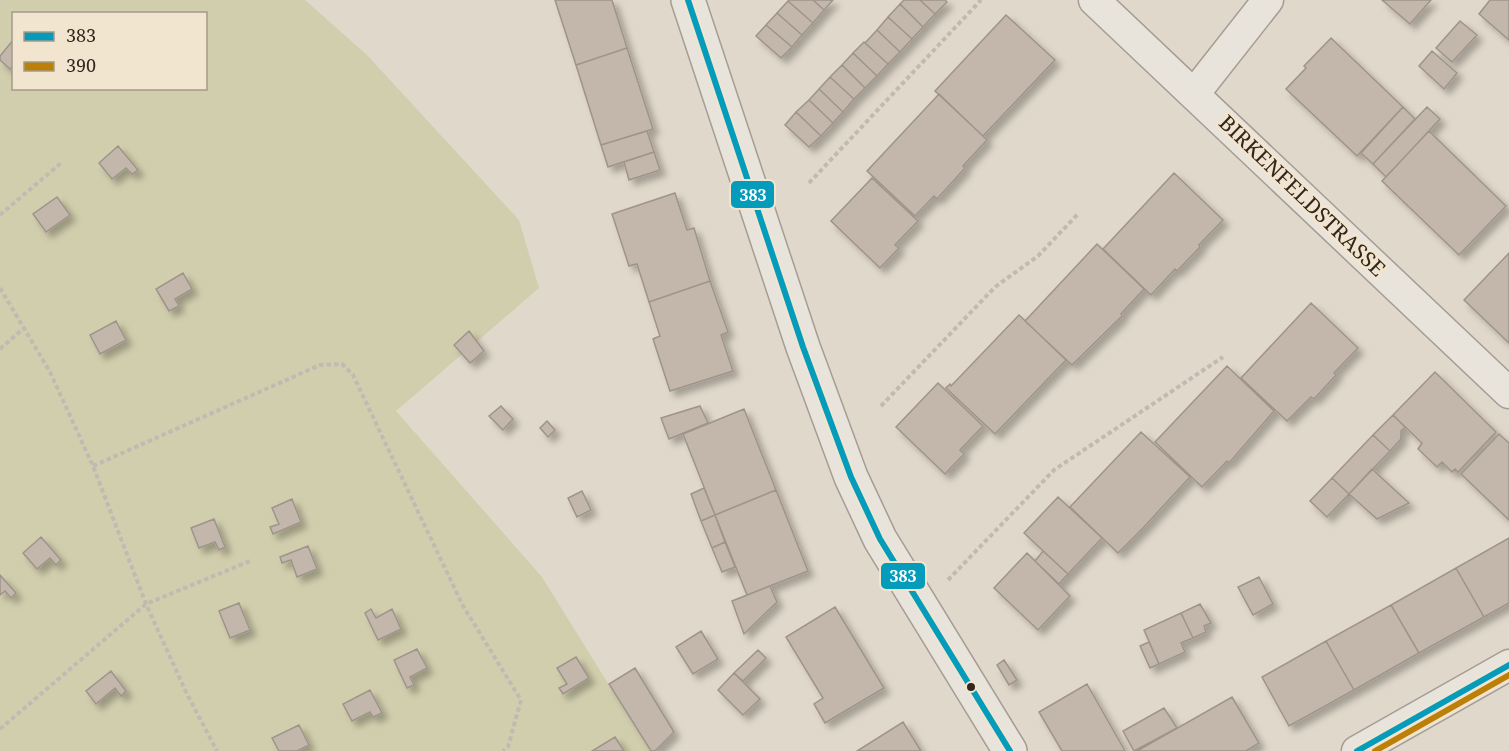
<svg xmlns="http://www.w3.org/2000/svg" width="1509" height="751" viewBox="0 0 1509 751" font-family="'Noto Serif',serif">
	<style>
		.green { fill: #d1cead; fill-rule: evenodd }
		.building { fill: #c3b6ab; stroke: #9f948a; stroke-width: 1.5; filter: url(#shadow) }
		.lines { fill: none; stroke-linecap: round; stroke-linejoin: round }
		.minor-casing { stroke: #a59d94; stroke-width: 33 }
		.tertiary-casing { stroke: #a59d94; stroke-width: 36 }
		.path { stroke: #c1bab3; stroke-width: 4; stroke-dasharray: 4.5 3; stroke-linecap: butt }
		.minor { stroke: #e8e3db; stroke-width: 30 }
		.tertiary { stroke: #e8e3db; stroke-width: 33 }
		.bus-1-casing { stroke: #f2e5d0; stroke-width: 10 }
		.bus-2-casing { stroke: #f2e5d0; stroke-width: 10 }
		.bus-1 { stroke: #059cbc; stroke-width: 6 }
		.bus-2 { stroke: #bc8009; stroke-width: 6 }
		.bus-dot { fill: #32261d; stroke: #f2e5d0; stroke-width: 2 }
		.labels { text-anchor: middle; stroke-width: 6; stroke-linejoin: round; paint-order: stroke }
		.street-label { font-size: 21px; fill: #32261d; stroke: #f2e5d0 }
		.line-badge { stroke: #f2e5d0; stroke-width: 2 }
		.badge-label { font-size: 16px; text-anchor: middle; font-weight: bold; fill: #fff }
	</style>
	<defs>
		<filter id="shadow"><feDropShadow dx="5.5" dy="5.5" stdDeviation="3" flood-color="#0004"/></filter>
	</defs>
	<rect width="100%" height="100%" fill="#e0d8ca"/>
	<path class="green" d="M0,0H305L367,55L519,220L539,288L396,411L542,577L650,751H0ZM14,14H206V88H14Z"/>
	<path class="building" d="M555,0H612L627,48L576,65Z
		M789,0H813L824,10L813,23L788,1Z
		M813,0H833L824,10Z
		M904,0H920L935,14L923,27L900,4Z
		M920,0H945L947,2L935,14Z
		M1382,0H1431L1410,24Z
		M1490,0H1509V40L1479,14Z
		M788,1L813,23L802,35L777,13Z
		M900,4L923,27L912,39L888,17Z
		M777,13L802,35L792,47L766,25Z
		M1006,15L1055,60L983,136L935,91Z
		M888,17L912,39L900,52L877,30Z
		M1460,21L1477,35L1452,62L1436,48Z
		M766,25L792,47L781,58L756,36Z
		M877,30L900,52L888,64L865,43Z
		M1331,38L1403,107L1357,156L1286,89L1306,68L1304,66Z
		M14,39V65L10,69L0,60V56Z
		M864,42L888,64L877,76L853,53Z
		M627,48L653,129L601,145L576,65Z
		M1432,51L1457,73L1444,89L1419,66Z
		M853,53L877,76L865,88L842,65Z
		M842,65L865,88L854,99L830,77Z
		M830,77L854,99L843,112L819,89Z
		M819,89L843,112L833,123L809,100Z
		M939,94L987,140L963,166L965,168L937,199L934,196L915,216L867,171Z
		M809,100L833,123L821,136L796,112Z
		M1403,107L1415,119L1373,164L1361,153Z
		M1427,107L1440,119L1386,177L1373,164Z
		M796,112L821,136L809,147L785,125Z
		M647,131L654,152L608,167L601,145Z
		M1429,131L1506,206L1459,255L1382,181Z
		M118,146L138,170L132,174L126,168L112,179L99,163Z
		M654,152L660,170L629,180L624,162Z
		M1174,173L1223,220L1199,245L1200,247L1177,271L1175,269L1151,295L1103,249Z
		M872,178L918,221L895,245L899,248L880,268L831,221Z
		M675,193L687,230L694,228L710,281L649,302L637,264L629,266L612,214Z
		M57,197L70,215L46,232L33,214Z
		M1097,244L1144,289L1121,314L1122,316L1072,365L1025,321Z
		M1509,253V343L1464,300Z
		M183,273L192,289L175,299L179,306L169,311L156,289Z
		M710,281L728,332L721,335L733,371L670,391L653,339L660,336L649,302Z
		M1311,303L1358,348L1334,373L1336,375L1314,399L1311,397L1287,421L1241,378Z
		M1019,315L1066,360L995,434L946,388L950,384L951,386Z
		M116,321L126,340L100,354L90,335Z
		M469,331L484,351L470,363L454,345Z
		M1227,366L1274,411L1229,463L1227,461L1202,487L1155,442Z
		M1435,372L1496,432L1458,472L1455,469L1452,472L1442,462L1437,467L1418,449L1422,443L1393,415Z
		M938,383L983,426L960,450L964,454L945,474L896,427Z
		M501,406L513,419L503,430L489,416Z
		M700,406L708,423L669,439L661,418Z
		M744,409L776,490L715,515L683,434Z
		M1393,415L1405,427L1401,431V439L1390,451L1373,435Z
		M547,421L555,430L548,437L540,428Z
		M1141,432L1190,477L1143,528L1118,553L1070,507Z
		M1499,434L1509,443V520L1461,474Z
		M1373,435L1390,451L1349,494L1332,478Z
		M1372,469L1409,503L1377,519L1349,494Z
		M1332,478L1349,494L1327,517L1310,501Z
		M704,488L715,515L701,521L691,494Z
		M776,490L808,571L747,595L715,515Z
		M582,491L591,510L577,517L568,498Z
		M1058,497L1102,538L1068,574L1024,533Z
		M292,499L301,522L273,534L270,527L279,524L272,508Z
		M715,515L725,542L712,548L701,521Z
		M214,519L225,547L219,550L215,542L199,548L191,528Z
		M41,537L61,560L56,565L50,558L37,569L23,553Z
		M1509,538V603L1484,617L1456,568Z
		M725,542L735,567L722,572L712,548Z
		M308,546L317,569L297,577L291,560L282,563L280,557Z
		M1043,551L1068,574L1059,584L1035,561Z
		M1027,553L1070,596L1038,630L994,588Z
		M1456,568L1484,617L1419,653L1391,605Z
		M0,575L16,593L11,598L5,591L0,595Z
		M1259,577L1273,604L1253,615L1238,587Z
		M770,586L777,602L744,634L732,601Z
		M239,603L250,630L230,638L219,611Z
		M1200,604L1211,623L1204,626L1206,632L1193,638L1181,613Z
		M1391,605L1419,653L1354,690L1326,641Z
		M835,607L884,688L825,723L814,704L823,698L786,637Z
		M371,609L376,618L392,609L401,629L378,640L365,613Z
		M1181,613L1193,638L1181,643L1185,652L1159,664L1144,630Z
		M701,631L718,659L693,674L676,647Z
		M1326,641L1354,690L1289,726L1262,677Z
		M1149,642L1159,664L1150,668L1140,646Z
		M417,649L427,668L410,677L414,685L407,688L394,660Z
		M758,650L766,658L743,681L734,673Z
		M576,657L589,678L563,694L559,688L567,684L557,668Z
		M1004,660L1017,680L1009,685L997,665Z
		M635,668L674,732L655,751H651L609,684Z
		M111,671L126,691L121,696L115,688L96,704L86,691Z
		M734,673L760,699L743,715L718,690Z
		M1087,684L1125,751H1062L1039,712Z
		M370,690L382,713L373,717L370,712L352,721L343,704Z
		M1232,697L1259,743L1246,751H1137Z
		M1164,708L1177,728L1134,751L1123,731Z
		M903,722L921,751H857Z
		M299,725L309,745L297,751H279L272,738Z
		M615,737L624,751H592Z"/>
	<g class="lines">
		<g class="minor-casing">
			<path id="minor" d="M1094,0L1509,393
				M1194,94L1268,0
				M1357,751L1509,665"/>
		</g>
		<g class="tertiary-casing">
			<path id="tertiary" d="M688,0L803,347L851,477L880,539L1010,751"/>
		</g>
		<path class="path" d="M809,183L981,0
			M0,215L61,163
			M0,288L50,372L93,466L146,604L186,692L217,751
			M0,349L24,328
			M881,406L995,287L1038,256L1078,214
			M93,466L320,365L342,364L353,375L463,606L521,700L508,747L503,751
			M948,580L1054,470L1223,357
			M0,729L146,604L250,561"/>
		<use href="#minor" class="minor"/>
		<use href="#tertiary" class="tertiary"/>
		<g class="bus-1-casing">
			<path id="bus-1" d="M688,0L803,347L851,477L880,539L1010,751
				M1357,751L1509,665"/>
		</g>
		<g class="bus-2-casing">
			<path id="bus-2" d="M1375,751L1509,675"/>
		</g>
		<use href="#bus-1" class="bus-1"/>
		<use href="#bus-2" class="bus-2"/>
	</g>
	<circle class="bus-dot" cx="971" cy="687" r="5"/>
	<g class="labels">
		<g class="street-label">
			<text transform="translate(1302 196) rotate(44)" y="7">BIRKENFELDSTRASSE</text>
		</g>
	</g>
	<g class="line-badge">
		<rect x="730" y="180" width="45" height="29" rx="6" fill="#059cbc"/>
		<rect x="880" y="562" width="46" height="28" rx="6" fill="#059cbc"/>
	</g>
	<g class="badge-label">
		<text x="753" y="201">383</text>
		<text x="903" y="582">383</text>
	</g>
	<rect x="12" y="12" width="195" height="78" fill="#f2e5d0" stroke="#a59988" stroke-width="1.5"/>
	<rect x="24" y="32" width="30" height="9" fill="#059cbc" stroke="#a59988" stroke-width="1.5"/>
	<text x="66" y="42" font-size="18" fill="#32261d">383</text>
	<rect x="24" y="62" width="30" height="9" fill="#bc8009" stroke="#a59988" stroke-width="1.5"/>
	<text x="66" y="72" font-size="18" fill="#32261d">390</text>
</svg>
